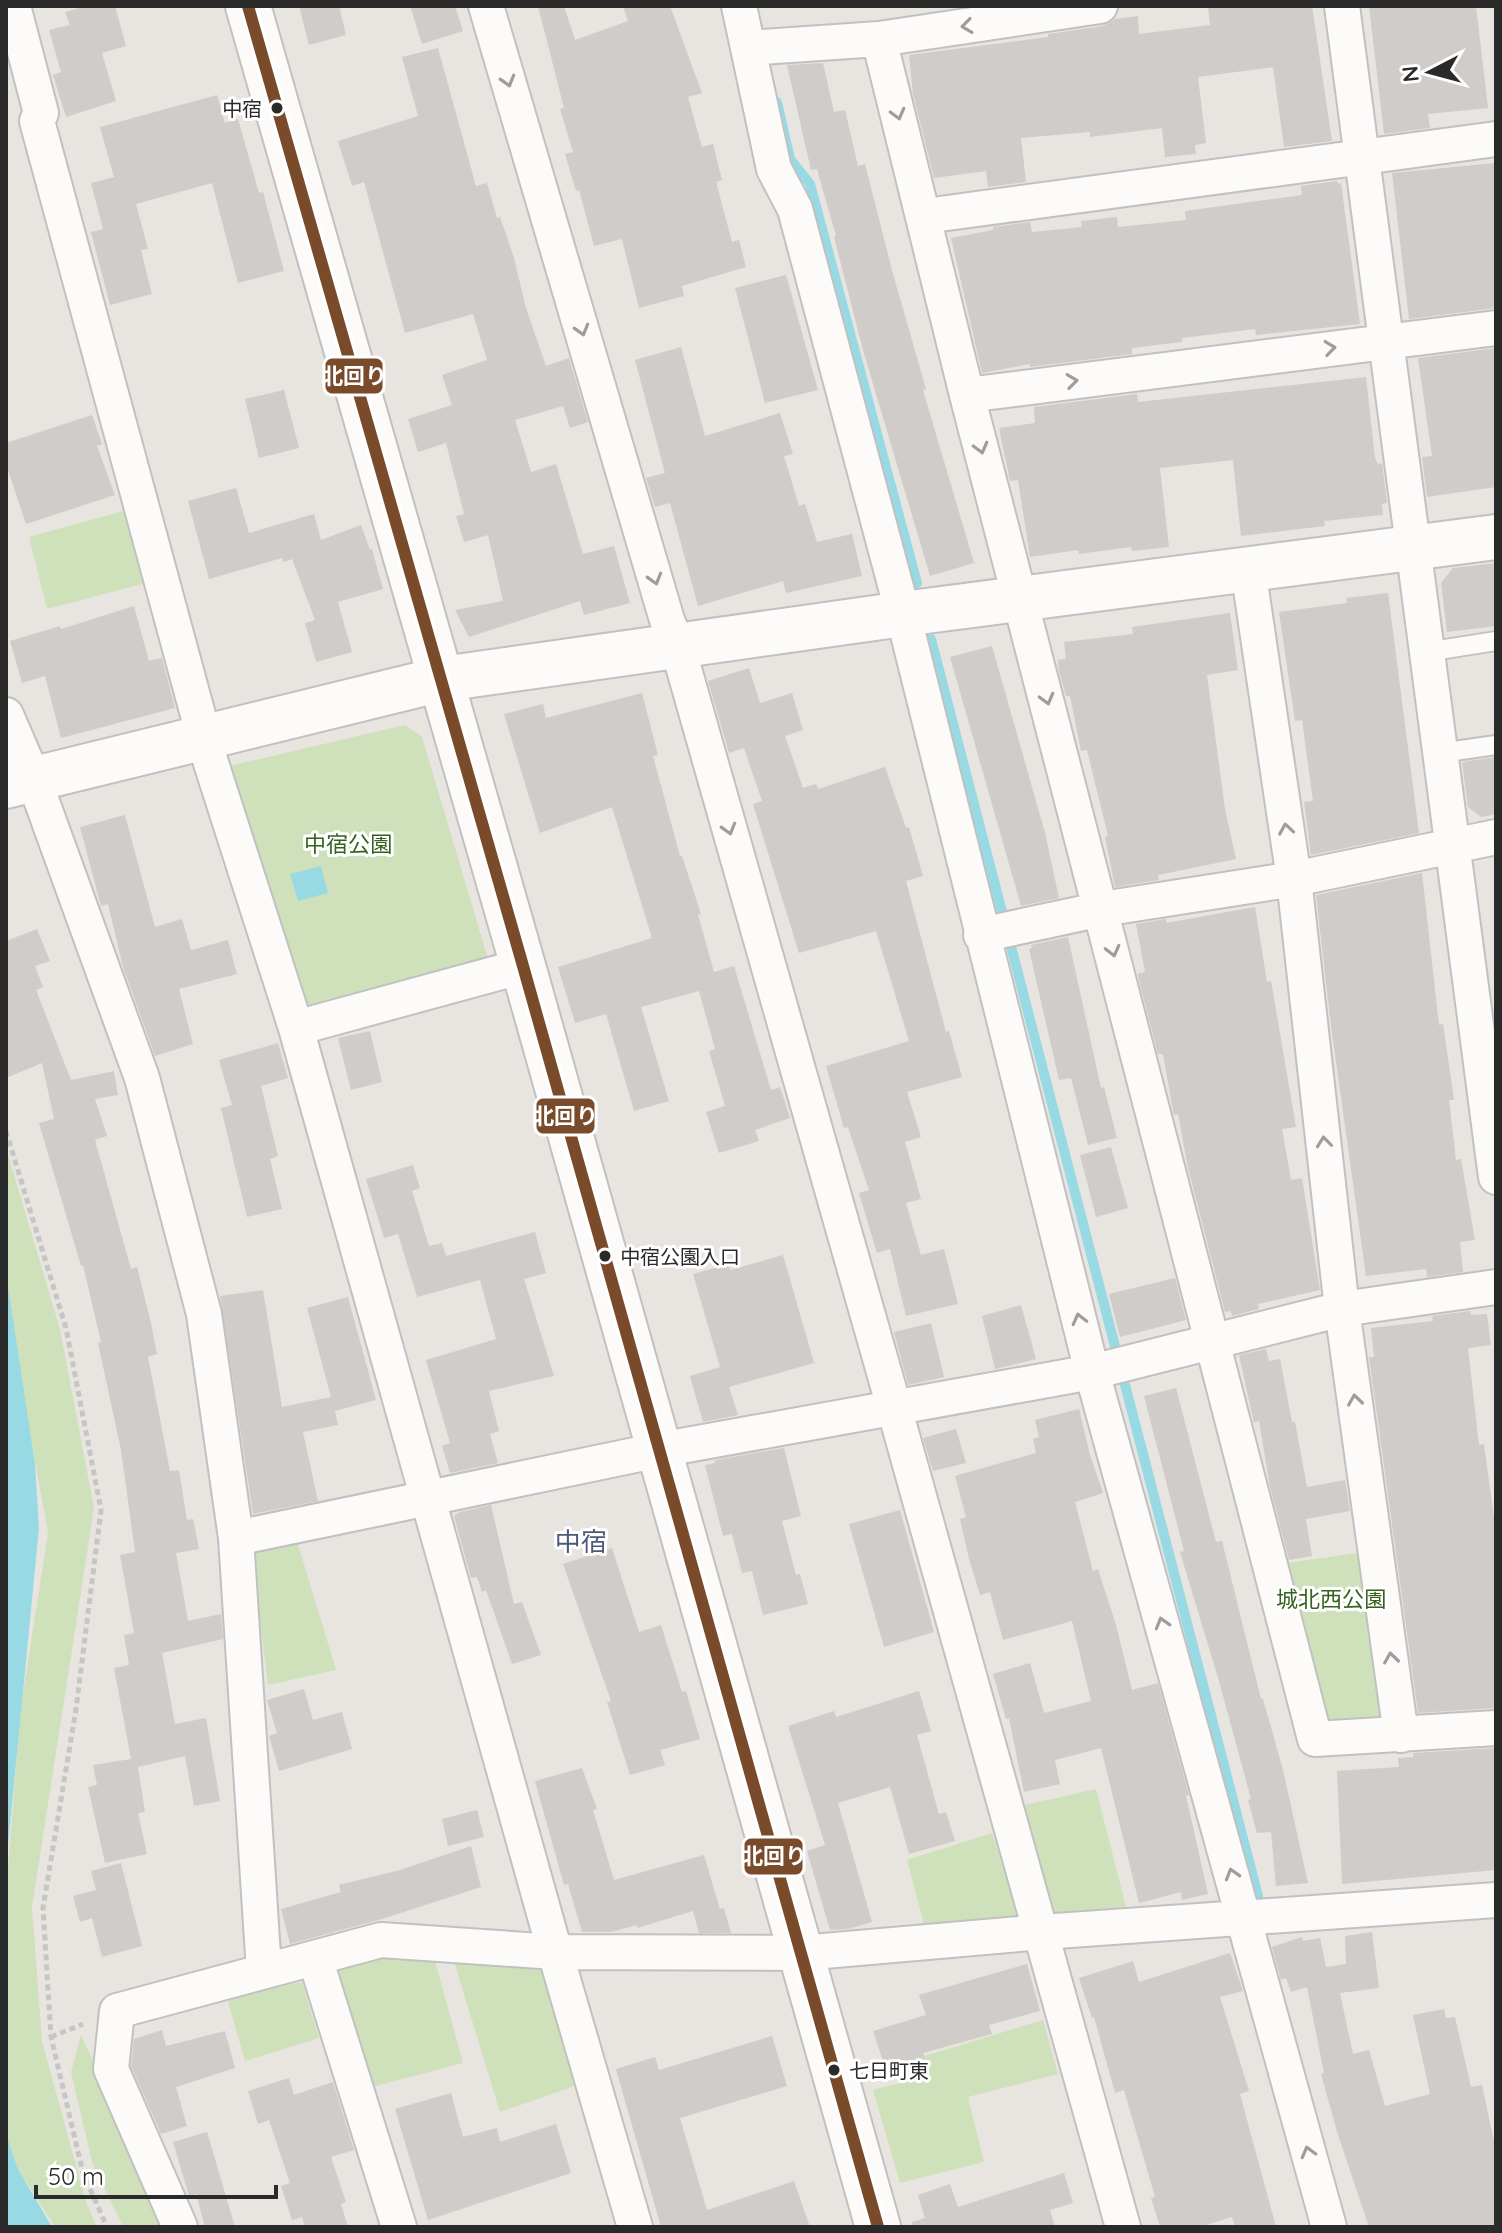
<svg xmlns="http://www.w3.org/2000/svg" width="1502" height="2233" viewBox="0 0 1502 2233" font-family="Quicksand,'Noto Sans JP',sans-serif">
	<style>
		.green { fill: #cfe1bb }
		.water { fill: #98dae4 }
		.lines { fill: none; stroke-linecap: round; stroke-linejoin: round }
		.stream { stroke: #98dae4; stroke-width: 10 }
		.building { fill: #cfccc9 }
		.lane-casing { stroke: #c2c1c1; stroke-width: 22 }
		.street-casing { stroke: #c2c1c1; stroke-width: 38 }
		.secondary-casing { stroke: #c2c1c1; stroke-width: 48 }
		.path { stroke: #c6c6c5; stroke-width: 5; stroke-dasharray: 6 4; stroke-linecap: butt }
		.lane { stroke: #fcfbfa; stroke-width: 18 }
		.street { stroke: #fcfbfa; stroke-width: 34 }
		.secondary { stroke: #fcfbfa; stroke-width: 44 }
		.bus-1-casing { stroke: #fff; stroke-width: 18 }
		.bus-1 { stroke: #7a4b2a; stroke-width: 12 }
		.oneway { stroke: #9e9d9c }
		.bus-dot { fill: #2a2a2a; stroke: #fff; stroke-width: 3 }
		.labels { text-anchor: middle; stroke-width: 6; stroke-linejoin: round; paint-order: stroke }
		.bus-label { font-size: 20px; fill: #2a2a2a; stroke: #fff; text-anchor: start }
		.park-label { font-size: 22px; fill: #35621f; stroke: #fff }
		.quarter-label { font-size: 26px; fill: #4d5a77; stroke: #fff }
		.line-badge { stroke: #fff; stroke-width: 3 }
		.badge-label { font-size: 22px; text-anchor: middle; font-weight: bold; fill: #fff }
	</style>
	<rect width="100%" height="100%" fill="#e8e4e0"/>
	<path class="green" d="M127,510L146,583L47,609L29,537Z
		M405,725L422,737L491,969L302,1021L217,769Z
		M6,1148L60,1329L94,1508L32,1907L42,2041L86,2202L97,2227H55L18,2169L6,2134V1892L21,1706L48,1533L24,1401L6,1273Z
		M297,1541L336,1670L268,1685L251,1548Z
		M1364,1552L1383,1713L1374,1728L1337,1725L1318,1716L1287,1563Z
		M1096,1789L1126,1907L1052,1913L1021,1806Z
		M992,1833L1020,1920L925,1928L907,1860Z
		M449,1945L555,1952L592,2080L500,2112Z
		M387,1952L434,1957L463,2063L372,2087L336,1969Z
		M302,1982L319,2038L245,2061L227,1998Z
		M1043,2020L1058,2074L968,2097L984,2162L900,2183L873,2090L920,2078L918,2058Z
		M81,2035L158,2204L173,2227H123L92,2162L71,2072Z"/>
	<path class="water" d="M321,866L328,893L298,901L290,874Z
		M6,1273L35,1464L39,1528L6,1866Z
		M6,2134L18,2169L52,2227H6Z"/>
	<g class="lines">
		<path class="stream" d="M777,102L790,159L810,184L917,583
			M931,639L1258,1896"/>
	</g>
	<path class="building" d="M86,6H115L126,46L102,53L116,101L66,117L53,75L61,72L49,30L70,25L65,12Z
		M299,6H339L346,35L309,45Z
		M410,6H455L463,31L422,44Z
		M538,6H564L575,40L628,21L623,6H670L702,93L688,97L702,147L713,144L722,180L716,182L732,242L739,240L746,267L682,286L684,296L639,308L622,239L594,246L579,190L576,191L565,154L573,152L560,109L564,108Z
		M1208,6H1312L1332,141L1284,147L1273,67L1198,77L1206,143L1195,145L1196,154L1165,157L1162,128L1090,137V132L1021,138L1026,182L988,187L986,171L934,178L913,94L909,55L1048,37V34L1103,26L1115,19L1138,16L1139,34L1210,25Z
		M1369,6H1476L1488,108L1428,114L1430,128L1384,134Z
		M438,48L476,186L487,183L497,218L500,217L514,258L526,308L546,366L569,358L588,422L570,428L563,406L515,420L531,472L556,464L583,554L614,546L630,603L584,615L580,601L469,637L455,610L503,601L488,535L464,542L456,516L464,514L446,443L418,452L408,419L452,405L442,375L487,360L473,314L405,333L364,182L352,186L338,141L418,116L402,57Z
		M823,63L834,112L845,110L858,166L865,164L893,274L926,389L923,390L974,563L930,576L863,350L834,237L836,236L817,169L811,170L787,65Z
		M217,95L225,123L238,119L259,193L263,192L284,271L238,283L212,183L136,204L148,249L141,250L152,294L110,305L91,232L103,229L91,183L114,177L100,127Z
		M1496,163V308L1409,319L1392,173Z
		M1337,181L1338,184L1341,183L1360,324L1256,335L1255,329L1182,338V342L1132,348V354L1030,367V364L982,373L951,238L993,230V227L1030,222L1032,232L1082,227L1081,221L1117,217L1118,227L1186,220L1185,211L1302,195L1301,186Z
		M786,275L818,390L765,403L735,288Z
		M681,347L705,436L780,413L793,454L784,456L799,506L805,504L817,542L852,534L862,576L786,593L783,581L698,606L670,503L655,507L646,478L665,473L635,360Z
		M1496,348V487L1427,497L1422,457L1432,456L1418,358Z
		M1366,377L1375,458L1378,464L1382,463L1387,503L1382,504L1383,515L1324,521L1325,526L1241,536L1233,460L1160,468L1169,547L1132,551L1131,547L1079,554L1078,550L1030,557L1018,480L1010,481L999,428L1035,423L1034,407L1137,394L1138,402Z
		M284,390L299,448L259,458L245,399Z
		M92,415L102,444L97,446L115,495L26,524L6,464V443Z
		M236,488L249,533L314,514L321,540L361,525L370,550L372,549L383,589L338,602L352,652L316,662L305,623L315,620L292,559L283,562L282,558L209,579L188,501Z
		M1496,563V626L1447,632L1441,583L1453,568Z
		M1388,593L1419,833L1311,855L1304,802L1313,801L1302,720L1295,721L1279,612L1347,603L1346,598Z
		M134,606L149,661L162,658L175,708L61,738L45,676L22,683L10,641L60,626L61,629Z
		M1230,613L1238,670L1207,675L1225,809L1236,859L1158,875L1159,880L1115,887L1105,837L1108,836L1087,750L1081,751L1070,696H1066L1059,671L1058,660L1066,659L1064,642L1133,634L1132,627Z
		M992,646L1045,833L1059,898L1021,906L950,657Z
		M749,668L760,703L792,693L803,730L785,736L803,788L816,784L818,789L885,767L906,828L909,827L923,876L906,881L946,1032L949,1031L962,1077L907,1092L921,1137L905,1142L921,1199L906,1203L921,1255L944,1249L958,1304L906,1316L890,1249L877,1253L859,1193L869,1190L848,1127L844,1128L826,1066L909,1041L876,931L799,953L753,804L762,801L744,748L729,753L708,681Z
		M642,693L658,755L653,756L680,856H682L701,914L698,915L714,972L734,966L771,1090L780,1087L790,1118L755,1130L759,1141L719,1153L706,1112L725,1106L709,1051L715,1049L699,991L641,1007L669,1101L634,1111L606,1014L575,1023L558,967L652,938L612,807L540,833L504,714L543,704L546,718Z
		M1496,757V814L1481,817L1468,807L1462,762Z
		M125,815L155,927L182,919L191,950L228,940L237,974L179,989L193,1044L155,1056L123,967L108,904L101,906L80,827Z
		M1422,873L1439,1025L1443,1024L1454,1100H1449L1456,1160L1461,1159L1475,1240L1460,1242L1463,1272L1427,1277L1426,1269L1366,1276L1331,1026L1316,895Z
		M1255,907L1267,982L1271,981L1296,1127L1282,1129L1291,1180L1302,1178L1320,1290L1258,1304L1259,1309L1232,1316L1231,1311L1225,1312L1188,1168L1178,1114L1174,1115L1173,1111L1163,1054H1158L1139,981L1138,974L1145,972L1136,924L1166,919V923Z
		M37,929L50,961L35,966L43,987L36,990L71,1080L114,1071L118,1095L95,1099L107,1136L95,1140L131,1269L137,1267L151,1323L157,1354L148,1357L170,1471L179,1470L187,1520L193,1519L199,1549L176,1553L188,1621L221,1614L223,1639L162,1653L175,1724L206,1718L220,1801L194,1806L185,1756L138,1767L145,1812L138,1813L147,1854L105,1863L88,1787L97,1785L93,1765L131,1759L114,1668L129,1665L124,1635L134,1633L120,1555L135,1552L121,1450L98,1343L101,1342L83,1265L81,1266L39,1123L54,1119L42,1063L6,1078V941Z
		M1068,937L1101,1088L1104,1087L1117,1138L1088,1145L1071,1078L1059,1080L1029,949L1032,948L1031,945Z
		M370,1031L382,1082L351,1090L338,1038Z
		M278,1043L288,1078L261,1086L278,1156L270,1159L282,1209L247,1217L221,1108L232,1105L219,1060Z
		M1111,1147L1128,1208L1096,1217L1080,1155Z
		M413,1165L420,1188L412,1191L429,1246L442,1243L446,1256L535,1232L546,1273L524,1279L554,1376L489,1391L499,1431L490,1434L498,1463L450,1473L442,1446L450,1443L426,1360L496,1339L480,1280L417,1297L398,1234L384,1238L366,1179Z
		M783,1255L814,1363L729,1387L738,1415L703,1422L690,1376L720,1367L693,1274L729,1264L730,1270Z
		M1175,1278L1186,1320L1120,1337L1109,1294Z
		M263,1290L282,1407L331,1397L307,1308L348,1297L376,1400L335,1411L338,1425L303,1432L318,1501L253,1514L220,1296Z
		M1021,1305L1036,1359L995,1369L982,1316Z
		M1470,1311L1471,1315L1487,1314L1491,1345L1468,1348L1479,1445L1484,1444L1496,1533V1708L1418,1713L1369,1357H1374L1371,1328L1433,1321L1432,1316Z
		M931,1323L944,1377L908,1385L894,1332Z
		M1266,1349L1269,1361L1280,1359L1292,1422H1295L1307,1487L1345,1480L1350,1511L1306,1519L1312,1556L1289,1560L1270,1487L1259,1421L1254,1423L1239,1355Z
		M1176,1388L1216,1542L1222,1541L1261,1699H1263L1283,1770L1308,1883L1276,1886L1271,1832L1257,1833L1248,1800L1251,1799L1219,1681L1180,1552L1184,1551L1144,1396Z
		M1079,1409L1090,1455L1103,1493L1075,1502L1093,1571L1098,1569L1116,1625L1132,1690L1158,1683L1189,1795L1186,1796L1208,1894L1182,1900L1181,1892L1139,1903L1101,1748L1055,1760L1060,1784L1024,1792L1009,1718L1006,1719L993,1674L1030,1663L1044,1713L1091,1701L1072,1621L1003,1640L990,1592L980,1595L969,1559L960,1519L966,1517L955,1476L1036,1453L1033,1439L1039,1437L1035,1420Z
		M956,1429L966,1463L933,1471L923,1438Z
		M784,1448L801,1516L782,1521L796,1575L800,1574L808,1604L763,1615L752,1571L742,1573L732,1534L723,1536L705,1465L715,1463V1460Z
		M491,1505L514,1604L522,1602L541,1655L512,1664L486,1590L482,1592L477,1577L471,1578L454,1516L460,1512Z
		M900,1510L934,1632L884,1647L849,1524Z
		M612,1548L639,1632L661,1625L682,1692L686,1691L700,1739L660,1750L665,1765L630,1775L607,1702L611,1701L563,1564Z
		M304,1689L313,1720L342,1712L352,1749L279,1771L269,1736L277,1733L267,1700Z
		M919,1691L931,1731L917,1735L939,1814L946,1812L955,1841L909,1854L890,1787L838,1803L872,1922L848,1929L830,1930L807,1851L825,1845L788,1726L834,1711L836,1717Z
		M1496,1748V1870L1342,1884L1337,1771L1399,1767L1398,1758L1413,1757V1753Z
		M582,1768L597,1809L593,1810L614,1880L704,1855L720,1909L724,1908L731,1933H699L693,1911L637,1928V1925L611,1932H582L568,1884L564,1885L535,1781Z
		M477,1810L484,1837L448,1846L442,1819Z
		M471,1846L481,1887L382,1919L290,1944L281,1909L341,1892L339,1885L400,1870Z
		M121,1863L142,1946L102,1957L92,1918L80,1922L73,1896L96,1890L91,1871Z
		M1372,1932L1379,1988L1340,1993L1353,2054L1369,2050L1385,2106L1430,2094L1413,2015L1444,2009L1446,2018L1455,2017L1471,2087L1482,2085L1496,2151V2227H1369L1338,2135L1321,2074L1324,2073L1307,1987L1291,1992L1286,1978L1281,1980L1272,1947L1302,1937L1303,1941L1320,1938L1326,1967L1346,1964L1345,1936Z
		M1230,1953L1243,1991L1220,1997L1249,2091L1240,2094L1276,2227H1235L1232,2217L1200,2227H1160L1151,2198L1155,2197L1124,2090L1115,2093L1094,2017L1092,2018L1079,1978L1133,1961L1139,1982Z
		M1027,1964L1040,2011L989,2025L992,2034L923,2053L925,2058L886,2070L873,2031L926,2015L919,1995Z
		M162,2030L166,2046L225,2031L235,2068L176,2087L187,2126L161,2134L131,2066L134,2039Z
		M772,2036L787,2086L680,2118L707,2210L794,2181L810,2227H661L616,2069L655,2057L659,2070Z
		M289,2078L294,2095L333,2082L354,2150L331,2157L346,2202L341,2204L348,2227H305L302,2217L292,2220L281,2186L290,2183L269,2120L258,2124L248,2091Z
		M451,2093L463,2137L497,2128L500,2142L556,2124L571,2173L428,2220L395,2109Z
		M207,2132L235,2227H205L196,2194L189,2196L173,2142Z
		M1064,2173L1073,2203L1050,2210L1055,2227H913L912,2222L925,2218L918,2195L950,2184L958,2207Z"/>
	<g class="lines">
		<g class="lane-casing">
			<path id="lane" d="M1426,652L1496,641
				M1440,753L1496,745"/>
		</g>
		<g class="street-casing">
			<path id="street" d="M13,6L41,113L37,121L211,763L296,1028L555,1952L635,2227
				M486,6L667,620L678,648L894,1407L1123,2227
				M739,6L774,169L795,209L903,614L1092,1372L1329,2227
				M1342,6L1496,1177
				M879,39L967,395L1315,1739L1496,1728
				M748,48L879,39L1100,6
				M925,216L1496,139
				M967,395L1496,328
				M1248,569L1294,879L1342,1309L1401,1735
				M6,715L34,780L142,1078L204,1314L236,1538L264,1971
				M981,935L1102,909L1294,879L1496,837
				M296,1028L523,966
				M236,1538L659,1450L1092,1372L1342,1309L1496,1287
				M315,1958L399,2227
				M180,2227L111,2069L117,2011L381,1940L555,1952L801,1953L1042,1932L1496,1900"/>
		</g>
		<g class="secondary-casing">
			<path id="secondary" d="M248,6L523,966L878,2227
				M6,786L442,679L903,614L1496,537"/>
		</g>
		<path class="path" d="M6,1131L66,1328L101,1510L76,1709L43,1908L51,2037L83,2173L107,2227
			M51,2037L83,2024"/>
		<use href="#lane" class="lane"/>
		<use href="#street" class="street"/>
		<use href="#secondary" class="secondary"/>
		<g class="bus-1-casing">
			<path id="bus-1" d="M248,6L523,966L878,2227"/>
		</g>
		<use href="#bus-1" class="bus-1"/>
	</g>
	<defs><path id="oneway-chevron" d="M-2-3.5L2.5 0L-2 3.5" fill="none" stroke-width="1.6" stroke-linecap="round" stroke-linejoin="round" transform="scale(2)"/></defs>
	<g class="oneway">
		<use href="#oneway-chevron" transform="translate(967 26) rotate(172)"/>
		<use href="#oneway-chevron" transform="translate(508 81) rotate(74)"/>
		<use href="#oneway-chevron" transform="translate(898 114) rotate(75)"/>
		<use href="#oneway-chevron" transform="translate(582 330) rotate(74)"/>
		<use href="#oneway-chevron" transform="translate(1330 348) rotate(-7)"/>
		<use href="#oneway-chevron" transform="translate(1072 381) rotate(-7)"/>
		<use href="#oneway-chevron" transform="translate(981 448) rotate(75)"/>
		<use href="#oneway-chevron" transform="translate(655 579) rotate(74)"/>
		<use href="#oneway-chevron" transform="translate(1047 699) rotate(75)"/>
		<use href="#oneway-chevron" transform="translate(729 829) rotate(74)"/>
		<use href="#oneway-chevron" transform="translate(1286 829) rotate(-99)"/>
		<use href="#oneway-chevron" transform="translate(1113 951) rotate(76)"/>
		<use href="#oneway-chevron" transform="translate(1324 1142) rotate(-96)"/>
		<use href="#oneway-chevron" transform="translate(1079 1319) rotate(-104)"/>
		<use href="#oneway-chevron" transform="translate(1355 1400) rotate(-98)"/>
		<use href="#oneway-chevron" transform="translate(1162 1623) rotate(-106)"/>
		<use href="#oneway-chevron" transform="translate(1391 1658) rotate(-98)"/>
		<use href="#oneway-chevron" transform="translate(1232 1874) rotate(-106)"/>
		<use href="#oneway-chevron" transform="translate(1308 2152) rotate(-105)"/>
	</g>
	<g class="bus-dot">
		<circle cx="277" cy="108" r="7"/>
		<circle cx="605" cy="1256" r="7"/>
		<circle cx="834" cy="2070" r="7"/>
	</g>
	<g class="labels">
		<g class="bus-label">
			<text x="262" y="116" text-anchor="end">中宿</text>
			<text x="620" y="1264">中宿公園入口</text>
			<text x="849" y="2078">七日町東</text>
		</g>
		<g class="park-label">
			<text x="348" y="852">中宿公園</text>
			<text x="1331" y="1607">城北西公園</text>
		</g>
		<g class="quarter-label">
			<text x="581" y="1551">中宿</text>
		</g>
	</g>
	<g class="line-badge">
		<rect x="324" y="357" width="60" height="38" rx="8" fill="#7a4b2a"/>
		<rect x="535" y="1097" width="61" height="38" rx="8" fill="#7a4b2a"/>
		<rect x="743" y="1837" width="61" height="39" rx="8" fill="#7a4b2a"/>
	</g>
	<g class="badge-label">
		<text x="354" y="384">北回り</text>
		<text x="565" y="1124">北回り</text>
		<text x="774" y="1864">北回り</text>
	</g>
	<rect width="1502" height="2233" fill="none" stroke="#2a2a2a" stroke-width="16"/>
	<g transform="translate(1430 72) rotate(264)" stroke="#ffffff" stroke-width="6" paint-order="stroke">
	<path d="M0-6L14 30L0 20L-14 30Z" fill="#2a2a2a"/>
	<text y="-12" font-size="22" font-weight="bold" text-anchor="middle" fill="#2a2a2a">N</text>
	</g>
	<path d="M36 2185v12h240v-12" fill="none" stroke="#2a2a2a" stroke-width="4"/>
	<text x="48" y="2185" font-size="24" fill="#2a2a2a" stroke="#ffffff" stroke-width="6" paint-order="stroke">50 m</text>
</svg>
